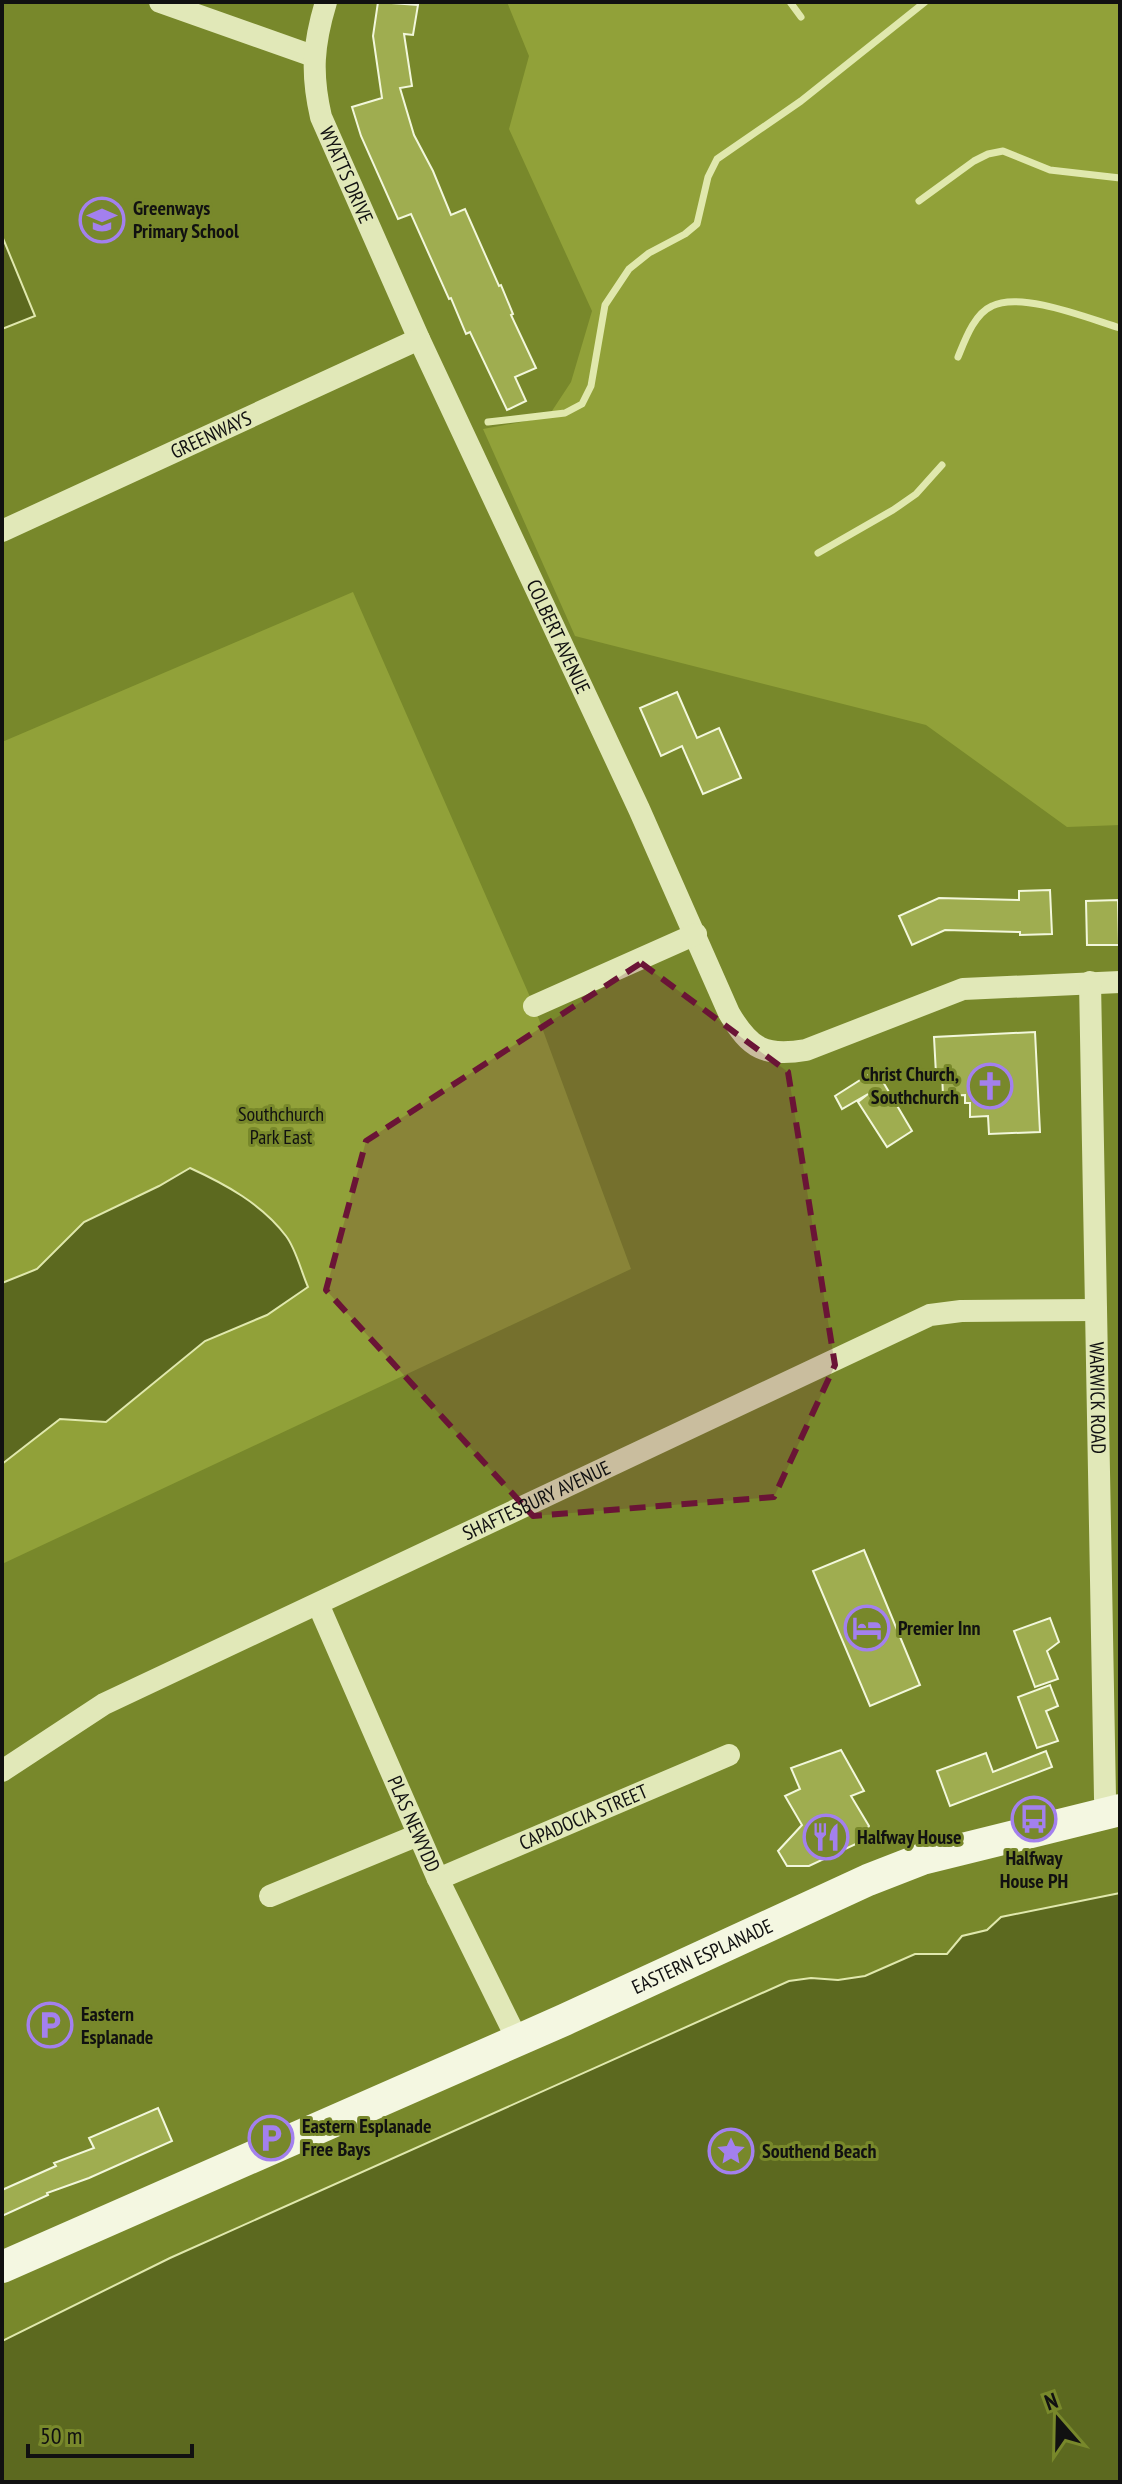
<svg xmlns="http://www.w3.org/2000/svg" width="1122" height="2484" viewBox="0 0 1122 2484" font-family="'PT Sans Narrow',sans-serif">
	<style>
		.green { fill: #91a139 }
		.water { fill: #5c691f; stroke: #e0e8ad; stroke-width: 2 }
		.lines { fill: none; stroke-linecap: round; stroke-linejoin: round }
		.stream { stroke: #e0e8ad; stroke-width: 7 }
		.building { fill: #9fad50; stroke: #f2f7db; stroke-width: 2 }
		.minor { stroke: #e1e8b8; stroke-width: 22 }
		.secondary { stroke: #f4f7e1; stroke-width: 32 }
		.marked { fill: #6a1436; fill-opacity: 0.2; stroke: #6a1436; stroke-width: 6; stroke-dasharray: 16 10; stroke-linejoin: round }
		.labels { text-anchor: middle; stroke-width: 6; stroke-linejoin: round; paint-order: stroke }
		.street-label { font-size: 20px; fill: #111; stroke: #78882b }
		.poi-label { font-size: 20px; font-weight: bold; fill: #111; stroke: #78882b; text-anchor: start }
		.park-label { font-size: 20px; fill: #111; stroke: #78882b }
	</style>
	<rect width="100%" height="100%" fill="#78882b"/>
	<path class="green" d="M507,2H1120V825L1067,827L926,725L575,636L483,429L548,417L571,382L592,311L509,129L529,56Z
		M353,592L534,1006L631,1269L2,1564V742Z"/>
	<path class="water" d="M2,236L35,316L2,329Z
		M190,1168C225,1184 262,1204 286,1236C296,1249 301,1271 308,1287L267,1315L205,1341L106,1422L60,1419L2,1464V1283L37,1269L84,1222L159,1186Z
		M1120,1893V2482H2V2341L170,2258L789,1981L811,1978L838,1980L865,1976L915,1954H947L962,1936L987,1930L1001,1917Z"/>
	<g class="lines">
		<path class="stream" d="M790,2L801,17
			M919,201L974,161L988,154L1003,151L1050,170L1120,178
			M958,357C965,340 974,314 992,306C1021,291 1090,319 1120,328
			M488,422L565,413L582,404L591,386L605,305L629,269L649,253L685,234L697,224L708,177L717,159L801,101L925,2
			M818,553L893,510L916,494L942,465"/>
	</g>
	<path class="building" d="M378,2L418,5L413,35L404,34L412,86L400,88L414,135L433,171L451,215L465,209L499,286L501,285L513,314L511,315L536,368L515,377L526,401L507,410L470,332L466,334L451,298L449,299L411,214L398,219L361,136L352,107L382,98L373,36Z
		M677,692L697,738L719,728L741,778L703,794L682,746L661,756L640,708Z
		M1050,890L1052,934L1020,935V932L945,930L912,945L899,916L939,898L1019,900V891Z
		M1118,900L1119,945H1087L1086,901Z
		M1035,1032L1040,1132L989,1134L988,1116L970,1117V1103H965V1095L943,1096L942,1073L936,1074L934,1037Z
		M876,1070L912,1131L887,1147L858,1102L868,1094L842,1109L835,1096Z
		M864,1550L920,1685L870,1706L813,1571Z
		M1050,1618L1059,1642L1047,1651L1058,1679L1035,1687L1014,1631Z
		M1050,1685L1058,1706L1046,1711L1058,1741L1037,1748L1018,1697Z
		M841,1750L864,1791L851,1796L869,1826L858,1843L809,1866H787L778,1851L802,1825L785,1796L800,1789L791,1768Z
		M1046,1751L1052,1767L950,1806L937,1771L986,1753L993,1772Z
		M158,2108L172,2141L89,2178L47,2193L48,2195L2,2216V2190L56,2166L54,2163L94,2148L89,2138Z"/>
	<g class="lines">
		<g class="minor">
			<path d="M160,2L313,56"/>
			<path id="s1" d="M326,2C313,45 311,74 321,117L419,339L639,809L729,1013C750,1049 765,1057 806,1050L963,989L1120,982"/>
			<path id="s2" d="M2,531L419,339"/>
			<path id="s3" d="M1090,982L1105,1798L1108,1813"/>
			<path d="M534,1006L696,934"/>
			<path id="s4" d="M318,1604L438,1879L518,2041"/>
			<path id="s5" d="M2,1771L104,1704L930,1315L961,1311L1096,1310"/>
			<path id="s6" d="M438,1879L729,1755"/>
			<path d="M270,1896L418,1835"/>
		</g>
		<path class="secondary" id="s7" d="M2,2267L564,2020L868,1880L922,1859L1120,1810"/>
	</g>
	<path class="marked" d="M641,963L788,1072L835,1365L774,1497L533,1516L326,1290L366,1141Z"/>
	<defs>
		<g id="school-ring" transform="scale(2.3)"><circle r="9.5" fill="#78882b" stroke="#a380ee" stroke-width="1.5"/><path d="M0-5L7-2L0 1L-7-2ZM-4 1L0 2.5L4 1V4Q0 6-4 4Z" fill="#a380ee"/></g>
		<g id="church-ring" transform="scale(2.3)"><circle r="9.5" fill="#78882b" stroke="#a380ee" stroke-width="1.5"/><path d="M-1.2-6h2.4v3.5h3.3v2.4h-3.3V6h-2.4V-.1h-3.3v-2.4h3.3Z" fill="#a380ee"/></g>
		<g id="hotel-ring" transform="scale(2.3)"><circle r="9.5" fill="#78882b" stroke="#a380ee" stroke-width="1.5"/><path d="M-6-4.5h1.5V1H6V5H4.5V3h-9V5H-6ZM-4 0a1.8 1.8 0 1 1 3.6 0ZM.5 0V-2.5h3Q6-2.5 6 0Z" fill="#a380ee"/></g>
		<g id="bus-ring" transform="scale(2.3)"><circle r="9.5" fill="#78882b" stroke="#a380ee" stroke-width="1.5"/><path d="M-5-6H5V4H4V6H2V4H-2V6H-4V4H-5ZM-3.5-4V0h7V-4ZM-3.5 1.2v1.5H-2V1.2ZM2 1.2v1.5H3.5V1.2Z" fill="#a380ee"/></g>
		<g id="restaurant-ring" transform="scale(2.3)"><circle r="9.5" fill="#78882b" stroke="#a380ee" stroke-width="1.5"/><path d="M-5-6h1v4h1v-4h1v4h1v-4h1v5L-1.5 .5V6h-2V.5L-5-1ZM5-6V6H3V1.5H1.5Q1.5-4 5-6Z" fill="#a380ee"/></g>
		<g id="parking-ring" transform="scale(2.3)"><circle r="9.5" fill="#78882b" stroke="#a380ee" stroke-width="1.5"/><path d="M-3.5-5.5H1a3.5 3.5 0 0 1 0 7H-1V5.5H-3.5ZM-1-3.4V-.6H.8a1.4 1.4 0 0 0 0-2.8Z" fill="#a380ee"/></g>
		<g id="sight-ring" transform="scale(2.3)"><circle r="9.5" fill="#78882b" stroke="#a380ee" stroke-width="1.5"/><path d="M0-6L1.8-2.2L6-1.7L2.9 1.2L3.7 5.4L0 3.3L-3.7 5.4L-2.9 1.2L-6-1.7L-1.8-2.2Z" fill="#a380ee"/></g>
	</defs>
	<g fill-rule="evenodd">
		<use href="#school-ring" x="102" y="220"/>
		<use href="#church-ring" x="990" y="1086"/>
		<use href="#hotel-ring" x="867" y="1628"/>
		<use href="#bus-ring" x="1034" y="1819"/>
		<use href="#restaurant-ring" x="826" y="1837"/>
		<use href="#parking-ring" x="50" y="2025"/>
		<use href="#parking-ring" x="271" y="2138"/>
		<use href="#sight-ring" x="731" y="2151"/>
	</g>
	<g class="labels">
		<g class="street-label">
			<text dy="7" stroke="none"><textPath href="#s1" startOffset="180">WYATTS DRIVE</textPath></text>
			<text dy="7" stroke="none"><textPath href="#s2" startOffset="230">GREENWAYS</textPath></text>
			<text dy="7" stroke="none"><textPath href="#s1" startOffset="688">COLBERT AVENUE</textPath></text>
			<text dy="7" stroke="none"><textPath href="#s3" startOffset="416">WARWICK ROAD</textPath></text>
			<text dy="7" stroke="none"><textPath href="#s5" startOffset="600">SHAFTESBURY AVENUE</textPath></text>
			<text dy="7" stroke="none"><textPath href="#s6" startOffset="158">CAPADOCIA STREET</textPath></text>
			<text dy="7" stroke="none"><textPath href="#s4" startOffset="240">PLAS NEWYDD</textPath></text>
			<text dy="7" stroke="none"><textPath href="#s7" startOffset="766">EASTERN ESPLANADE</textPath></text>
		</g>
		<g class="poi-label">
			<text x="133" y="215">Greenways<tspan x="133" dy="23">Primary School</tspan></text>
			<text x="959" y="1081" text-anchor="end">Christ Church,<tspan x="959" dy="23">Southchurch</tspan></text>
			<text x="898" y="1635">Premier Inn</text>
			<text x="857" y="1844">Halfway House</text>
			<text x="1034" y="1865" text-anchor="middle">Halfway<tspan x="1034" dy="23">House PH</tspan></text>
			<text x="81" y="2021">Eastern<tspan x="81" dy="23">Esplanade</tspan></text>
			<text x="302" y="2133">Eastern Esplanade<tspan x="302" dy="23">Free Bays</tspan></text>
			<text x="762" y="2158">Southend Beach</text>
		</g>
		<g class="park-label">
			<text x="281" y="1121">Southchurch<tspan x="281" dy="23">Park East</tspan></text>
		</g>
	</g>
	<rect width="1122" height="2484" fill="none" stroke="#111111" stroke-width="8"/>
	<g transform="translate(1058 2420) rotate(340)" stroke="#78882b" stroke-width="6" paint-order="stroke">
	<path d="M0-6L14 30L0 20L-14 30Z" fill="#111111"/>
	<text y="-12" font-size="22" font-weight="bold" text-anchor="middle" fill="#111111">N</text>
	</g>
	<path d="M28 2444v12h164v-12" fill="none" stroke="#111111" stroke-width="4"/>
	<text x="40" y="2444" font-size="24" fill="#111111" stroke="#78882b" stroke-width="6" paint-order="stroke">50 m</text>
</svg>
